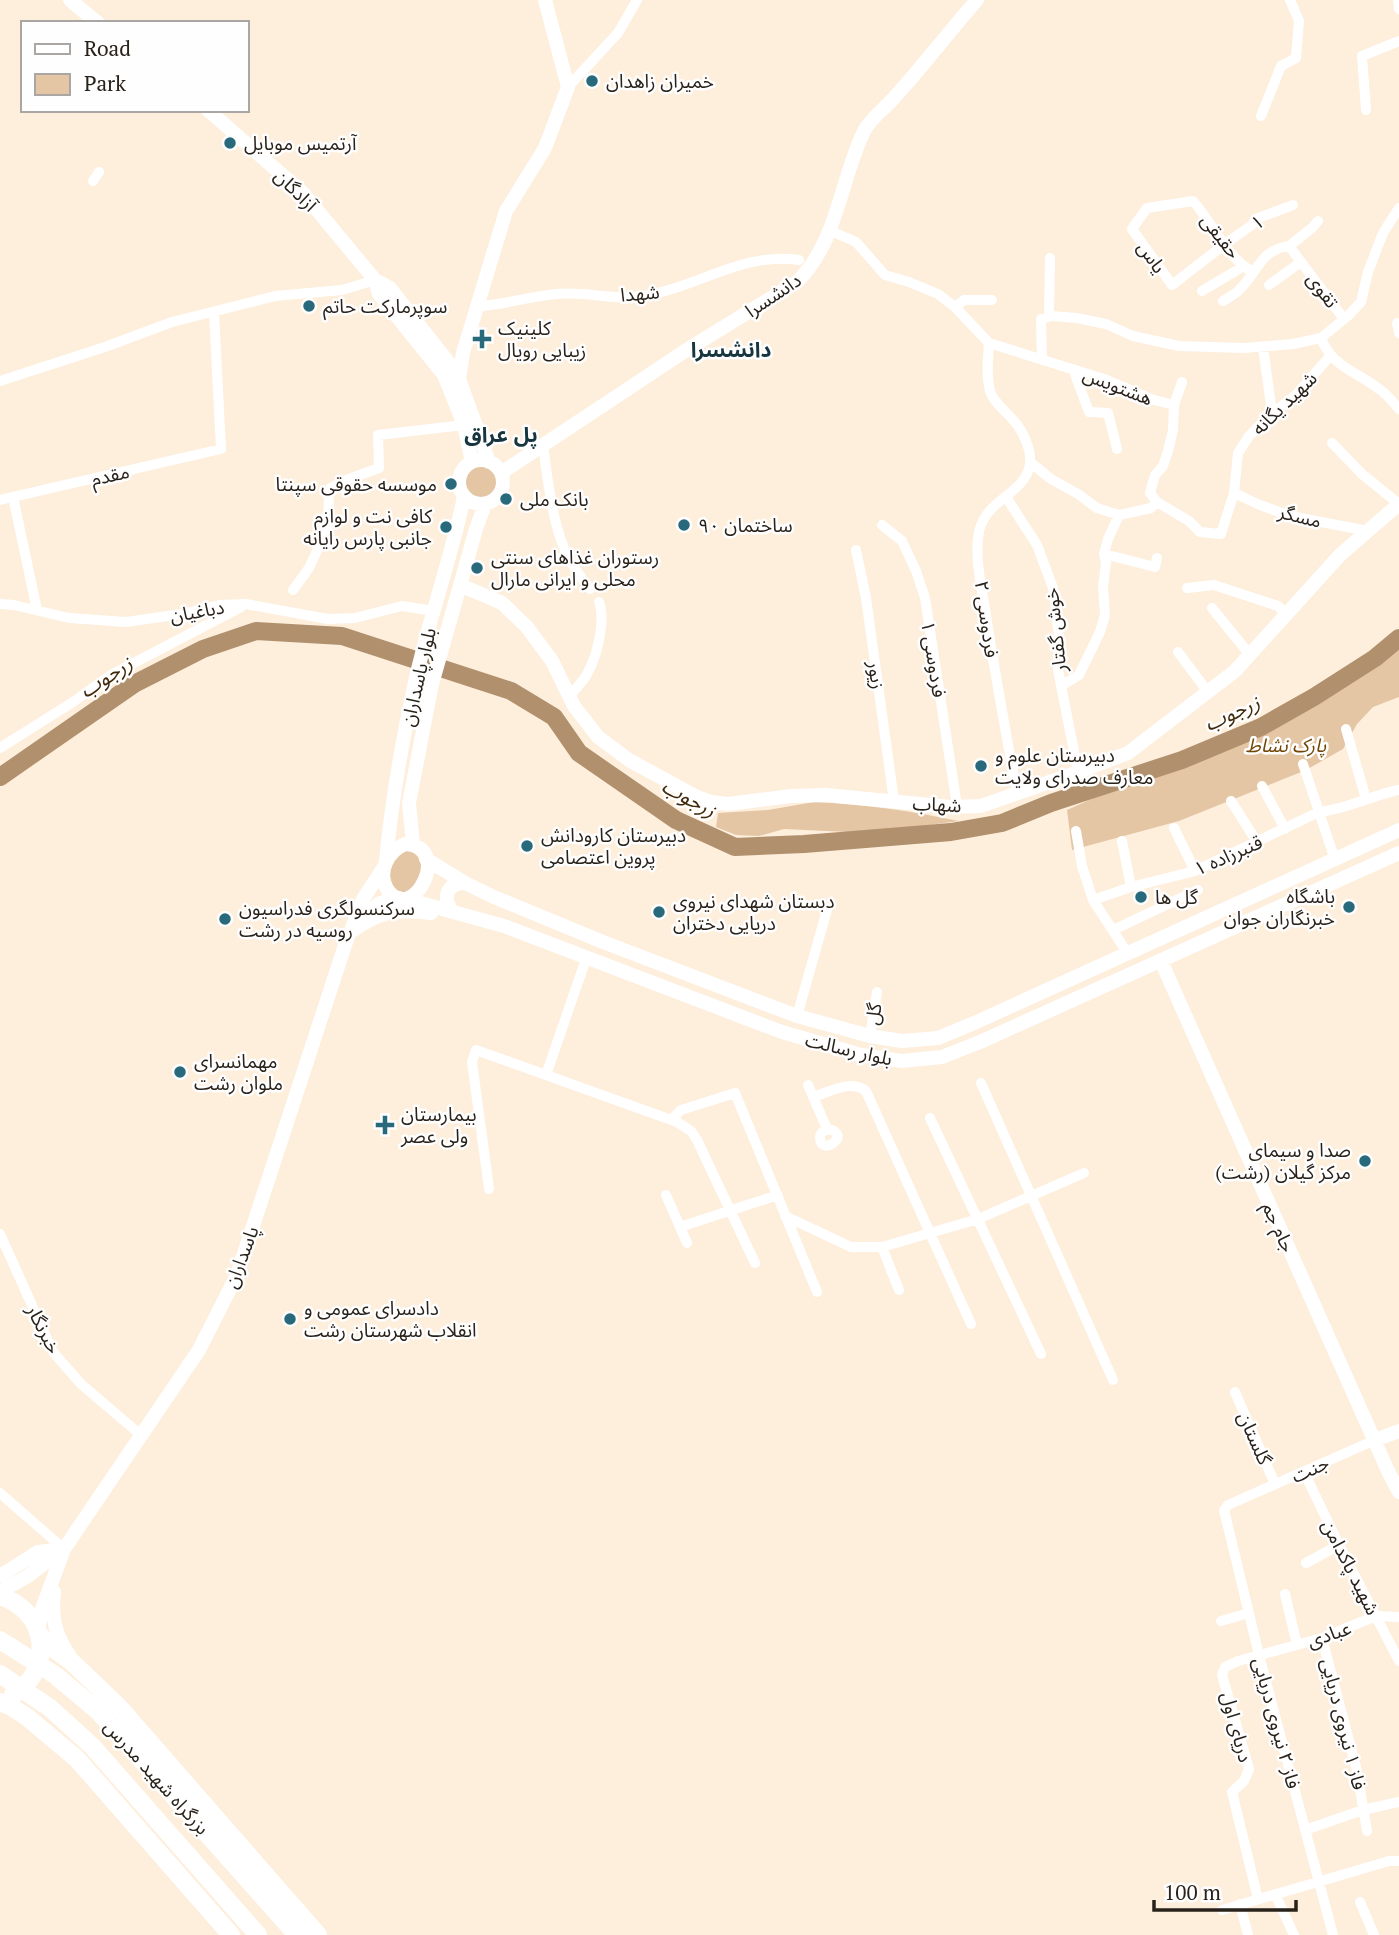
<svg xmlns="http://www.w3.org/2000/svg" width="1399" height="1935" viewBox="0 0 1399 1935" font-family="'PT Serif','Noto Sans Arabic',serif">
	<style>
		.green { fill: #e4c6a5 }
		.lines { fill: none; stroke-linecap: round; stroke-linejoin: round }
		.river { stroke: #b0906d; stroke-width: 18 }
		.street { stroke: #fff; stroke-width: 10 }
		.secondary { stroke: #fff; stroke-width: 14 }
		.highway { stroke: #fff; stroke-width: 18 }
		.poi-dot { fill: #286a7c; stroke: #fefefe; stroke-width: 2.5 }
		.labels { text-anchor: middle; stroke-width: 5; stroke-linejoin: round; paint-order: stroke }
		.poi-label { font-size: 19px; fill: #29221a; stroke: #fefefe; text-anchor: start }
		.street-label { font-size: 19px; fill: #29221a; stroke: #fefefe }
		.park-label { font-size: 19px; font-style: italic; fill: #714604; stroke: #fefefe }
		.neighbourhood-label { font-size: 21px; font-weight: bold; fill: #17353f; stroke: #fefefe }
		.water-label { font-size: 21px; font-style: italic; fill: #40290a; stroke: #fefefe }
	</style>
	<rect width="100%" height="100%" fill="#feeedc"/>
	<path class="green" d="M464 483a17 17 0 1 1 34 0a17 17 0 1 1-34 0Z
		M1399,649V697L1373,707L1357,724L1343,749L1306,770L1179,821L1072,850L1067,810L1352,683Z
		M814,802C863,804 911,811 959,821L869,833L784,829L759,836L736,835L716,827L718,813L768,810Z
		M409,850C420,854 425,869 419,879C416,884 411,889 407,893C382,892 386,854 409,850Z"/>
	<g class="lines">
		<path class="river" d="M0,777L134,684L203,649L256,631L342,636L511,691L554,717L579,753L676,820L735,847L804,844L951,832L1002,823L1051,803L1182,760L1261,727L1314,697L1375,658L1399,638"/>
		<path class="street" d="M1398,0L1399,9
			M568,87L618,33L637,0
			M1366,110L1362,56L1399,41
			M1261,116L1281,66L1296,58L1299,21L1290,0
			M93,181L99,172
			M1318,221L1312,228L1289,246L1344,319
			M831,231L856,242L885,275L909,282L938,294L955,307L989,343L1107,380L1154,400L1174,405
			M1253,273C1247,268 1241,264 1235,258C1219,241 1209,219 1193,201L1147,208L1132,229L1172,285L1225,244L1252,225L1256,219L1293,205
			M1269,285L1301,262
			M1202,291L1244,266
			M1223,301C1228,298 1234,295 1238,291C1258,273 1259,250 1289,246
			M478,306C505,305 530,296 557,294C586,291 615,301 643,296C696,288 745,251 799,260
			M955,307L964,300H992
			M1049,317L1050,258
			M1397,323L1399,333
			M1321,338C1332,367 1356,371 1379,389C1387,394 1393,402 1399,409
			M989,343C988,359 986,376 990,391C993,402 1006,411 1013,420C1022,429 1032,450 1030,464C1025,493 991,498 981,525C972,549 982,589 986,615C995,674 1006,734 1017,793
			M1263,347L1272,413
			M1042,360L1041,319L1052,316L1077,318L1106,324L1133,336L1179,346L1244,348L1293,344L1321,338L1349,315L1361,302L1368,272L1383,233L1399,208
			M1073,369L1089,412L1108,413L1117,449
			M0,381L105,347L172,322L275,296L342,290L375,280
			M1182,382L1174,405L1173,430L1168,451L1163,466L1155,475L1150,493L1157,502L1189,521L1200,532L1221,534L1234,493L1238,453L1249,436L1270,415L1296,395L1330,356
			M1332,443L1362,474L1399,504
			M543,446C548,479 551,516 564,548C570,563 580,576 590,589
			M1030,462L1051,479L1078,494L1097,508L1119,515L1151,508L1157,502
			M1234,493L1260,505L1290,516L1368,531
			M13,497L37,610
			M1006,497L1037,545L1053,588L1059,636L1058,670L1078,772
			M0,500L221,449L214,312
			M882,525L902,541L916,571L925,598L957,806
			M856,550L866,598L894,801
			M1104,554L1155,567L1157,558
			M1187,588L1214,585L1278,606L1286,614
			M293,590L309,568L328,527L329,489L346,480L379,468L378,435L464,425
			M0,604L14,605L69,618L126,622L182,614L219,605L246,604L328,619L355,618L402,606L434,611
			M1212,608L1250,655
			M1178,652L1208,692
			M1061,686L1079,675L1100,632L1105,615L1103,587L1106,562L1104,554L1108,539L1119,515
			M569,697C575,689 583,682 587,674C597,657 606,620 599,602
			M1346,729L1366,799
			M0,748L73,702L111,675L241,607
			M1303,764L1335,860
			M1262,786L1285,829
			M1231,801L1257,842
			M1174,828L1195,871
			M1076,831L1082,866L1093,900L1128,954
			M1122,841L1131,887
			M1093,900L1131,887L1195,871L1319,812C1346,809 1371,796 1398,790
			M1113,930L1198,890
			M587,956L546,1075L677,1122L691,1131L697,1140L755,1263
			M797,1016L827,910
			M870,1036L877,992
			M981,1083L1113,1380
			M808,1085L827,1129C854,1133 821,1158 820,1138C820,1132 823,1132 827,1129
			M813,1097C830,1092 850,1079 866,1091L971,1324
			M930,1118L1041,1354
			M671,1120L681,1110L735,1093L817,1292
			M489,1189L472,1062L476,1050L546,1075
			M666,1195L687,1243
			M785,1216L851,1247H882L978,1219L1084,1173
			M680,1227L778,1195
			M0,1234L53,1352L81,1384L142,1436
			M882,1247L899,1290
			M1235,1392L1275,1484
			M1304,1472L1339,1545L1399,1661
			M0,1493L64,1549
			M1306,1563L1339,1545
			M1285,1594L1297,1645
			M1221,1621L1249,1613
			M1322,1638L1357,1771L1367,1831
			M1305,1830L1363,1810L1399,1802
			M1275,1894L1294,1935
			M1258,1899L1232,1792L1244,1781L1249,1769L1222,1675L1225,1667L1238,1661L1322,1638L1376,1616L1399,1617
			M1360,1902L1374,1935
			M1240,1904L1248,1935
			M1222,1910L1389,1861H1399
			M1333,1935L1259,1655L1224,1510L1228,1505L1375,1440"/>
		<path class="secondary" d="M70,0L98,23
			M208,110L303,193L375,280L390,288L449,363L459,379L489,462
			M375,280L379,294L444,375L464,425L472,462
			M459,379L463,353L506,211L545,148L568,87L545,0
			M459 482a22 22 0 1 1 44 0a22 22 0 1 1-44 0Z
			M501,473L685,351L797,282C838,241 840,181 864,131C870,119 884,109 893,99C922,67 949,32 977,0
			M460,585L502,603L527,627L552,661L574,706L598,737L629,760L695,796L711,802L728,804L791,796L826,795L951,807L981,806L1078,772L1128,753L1235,671L1340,555L1399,504
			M405,844C455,846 411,928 387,889C377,872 388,851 405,844Z
			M413,845L409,803L432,684L476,529L485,504
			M426,859L465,883L494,897L603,942L797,1016L870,1036L902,1041L938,1038L972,1024L1399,830
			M386,860C392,800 402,741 415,682C429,619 451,559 464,497
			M406,899L504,926L782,1032L861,1055L901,1061L942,1057L980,1042L1399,853
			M452,911C442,897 447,883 465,883
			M361,917L380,903L399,898
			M350,933L363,899L384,867
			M1161,961L1388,1471L1399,1492
			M1375,1440L1399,1431
			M0,1576L38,1552L63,1549
			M0,1592L28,1576L63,1549
			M54,1592C51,1621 56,1637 73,1661
			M38,1631L42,1609L64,1549L199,1350L237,1275L349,933C379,912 395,908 431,913"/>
		<path class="highway" d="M0,1596C48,1611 55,1669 13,1695
			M39,1634L51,1647L73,1663L119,1707L318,1935
			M0,1640L55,1675L98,1711L297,1935
			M0,1674L50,1708L92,1746L258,1935
			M0,1702L10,1706L27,1717L77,1759L231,1935"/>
	</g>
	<g class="poi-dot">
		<circle cx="592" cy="81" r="7"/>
		<circle cx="230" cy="143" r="7"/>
		<circle cx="309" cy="306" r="7"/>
		<path d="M478.5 328.5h7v7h7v7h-7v7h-7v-7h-7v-7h7z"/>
		<circle cx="451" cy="484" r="7"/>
		<circle cx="506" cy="499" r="7"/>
		<circle cx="684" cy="525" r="7"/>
		<circle cx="446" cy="527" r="7"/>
		<circle cx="477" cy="568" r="7"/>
		<circle cx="981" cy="766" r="7"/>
		<circle cx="527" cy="846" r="7"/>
		<circle cx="1141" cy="897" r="7"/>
		<circle cx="1349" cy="907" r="7"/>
		<circle cx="659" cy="912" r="7"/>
		<circle cx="225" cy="919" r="7"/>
		<circle cx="180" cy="1072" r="7"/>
		<path d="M381.5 1114.5h7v7h7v7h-7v7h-7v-7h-7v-7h7z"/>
		<circle cx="1365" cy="1161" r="7"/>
		<circle cx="290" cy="1319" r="7"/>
	</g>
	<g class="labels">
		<g class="poi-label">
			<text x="606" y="88">خمیران زاهدان</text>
			<text x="244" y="150">آرتمیس موبایل</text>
			<text x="323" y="313">سوپرمارکت حاتم</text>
			<text x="498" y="335">کلینیک<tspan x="498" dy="22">زیبایی رویال</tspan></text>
			<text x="437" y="491" text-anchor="end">موسسه حقوقی سپنتا</text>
			<text x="520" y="506">بانک ملی</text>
			<text x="432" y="523" text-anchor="end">کافی نت و لوازم<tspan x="432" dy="22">جانبی پارس رایانه</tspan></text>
			<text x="698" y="532">ساختمان ۹۰</text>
			<text x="491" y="564">رستوران غذاهای سنتی<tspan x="491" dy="22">محلی و ایرانی مارال</tspan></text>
			<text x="995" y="762">دبیرستان علوم و<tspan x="995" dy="22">معارف صدرای ولایت</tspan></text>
			<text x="541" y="842">دبیرستان کارودانش<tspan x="541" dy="22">پروین اعتصامی</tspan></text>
			<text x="1335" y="903" text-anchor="end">باشگاه<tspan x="1335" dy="22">خبرنگاران جوان</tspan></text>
			<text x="1155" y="904">گل ها</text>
			<text x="673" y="908">دبستان شهدای نیروی<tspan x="673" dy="22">دریایی دختران</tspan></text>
			<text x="239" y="915">سرکنسولگری فدراسیون<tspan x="239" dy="22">روسیه در رشت</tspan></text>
			<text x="194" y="1068">مهمانسرای<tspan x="194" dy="22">ملوان رشت</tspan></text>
			<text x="401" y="1121">بیمارستان<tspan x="401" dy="22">ولی عصر</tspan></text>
			<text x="1351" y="1157" text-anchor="end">صدا و سیمای<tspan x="1351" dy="22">مرکز گیلان (رشت)</tspan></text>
			<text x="304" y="1315">دادسرای عمومی و<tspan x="304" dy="22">انقلاب شهرستان رشت</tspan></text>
		</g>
		<g class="street-label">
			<text transform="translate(296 190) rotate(45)" y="7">آزادگان</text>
			<text transform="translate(1257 222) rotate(-34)" y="7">۱</text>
			<text transform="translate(1221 236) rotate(52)" y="7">حقیقی</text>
			<text transform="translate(1152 257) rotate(55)" y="7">یاس</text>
			<text transform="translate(1323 290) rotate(53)" y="7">تقوی</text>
			<text transform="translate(640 293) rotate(-5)" y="7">شهدا</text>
			<text transform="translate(773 295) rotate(-34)" y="7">دانشسرا</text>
			<text transform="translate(1118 386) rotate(21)" y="7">هشتویس</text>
			<text transform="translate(1284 403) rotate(-44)" y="7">شهید یگانه</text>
			<text transform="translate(110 475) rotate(-13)" y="7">مقدم</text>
			<text transform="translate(1300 516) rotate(14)" y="7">مسگر</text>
			<text transform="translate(197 611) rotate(-10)" y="7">دباغیان</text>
			<text transform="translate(987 619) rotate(82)" y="7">فردوسی ۲</text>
			<text transform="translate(1055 630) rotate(-96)" y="7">خوش گفتار</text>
			<text transform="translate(934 659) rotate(81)" y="7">فردوسی ۱</text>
			<text transform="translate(877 675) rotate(82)" y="7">زیور</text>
			<text transform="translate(418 677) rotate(-77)" y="7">بلوار پاسداران</text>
			<text transform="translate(937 804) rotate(3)" y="7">شهاب</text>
			<text transform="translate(1228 855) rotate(-24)" y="7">قنبرزاده ۱</text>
			<text transform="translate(873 1014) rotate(-81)" y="7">گل</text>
			<text transform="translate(849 1049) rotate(13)" y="7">بلوار رسالت</text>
			<text transform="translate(1279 1227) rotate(66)" y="7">جام جم</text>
			<text transform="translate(241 1257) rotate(-69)" y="7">پاسداران</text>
			<text transform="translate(44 1329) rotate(63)" y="7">خبرنگار</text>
			<text transform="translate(1255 1438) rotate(66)" y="7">گلستان</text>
			<text transform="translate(1310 1469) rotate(-24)" y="7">جنت</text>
			<text transform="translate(1351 1567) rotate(63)" y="7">شهید پاکدامن</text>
			<text transform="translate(1329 1634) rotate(-19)" y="7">عبادی</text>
			<text transform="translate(1277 1723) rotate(75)" y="7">فاز ۲ نیروی دریایی</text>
			<text transform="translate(1344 1724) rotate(76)" y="7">فاز ۱ نیروی دریایی</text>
			<text transform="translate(1237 1727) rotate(75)" y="7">دریای اول</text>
			<text transform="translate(157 1777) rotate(48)" y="7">بزرگراه شهید مدرس</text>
		</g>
		<g class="park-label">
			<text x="1286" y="752">پارک نشاط</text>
		</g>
		<g class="neighbourhood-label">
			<text x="731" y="357">دانشسرا</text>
			<text x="501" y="442">پل عراق</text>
		</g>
		<g class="water-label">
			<text transform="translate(106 677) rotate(-33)" y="7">زرجوب</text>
			<text transform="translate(1232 713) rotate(-24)" y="7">زرجوب</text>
			<text transform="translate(689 798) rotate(29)" y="7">زرجوب</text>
		</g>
	</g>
	<rect x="21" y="21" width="228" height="91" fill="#fefefe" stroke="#a9a6a3" stroke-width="2"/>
	<rect x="35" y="44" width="35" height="10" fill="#ffffff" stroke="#a9a6a3" stroke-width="2"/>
	<text x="84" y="56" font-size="21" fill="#29221a">Road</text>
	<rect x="35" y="74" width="35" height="21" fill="#e4c6a5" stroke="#a9a6a3" stroke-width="2"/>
	<text x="84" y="91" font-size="21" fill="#29221a">Park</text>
	<path d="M1154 1900v10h142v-10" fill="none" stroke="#29221a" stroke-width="3.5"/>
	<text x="1164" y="1900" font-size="21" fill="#29221a" stroke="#fefefe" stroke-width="5" paint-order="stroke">100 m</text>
</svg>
